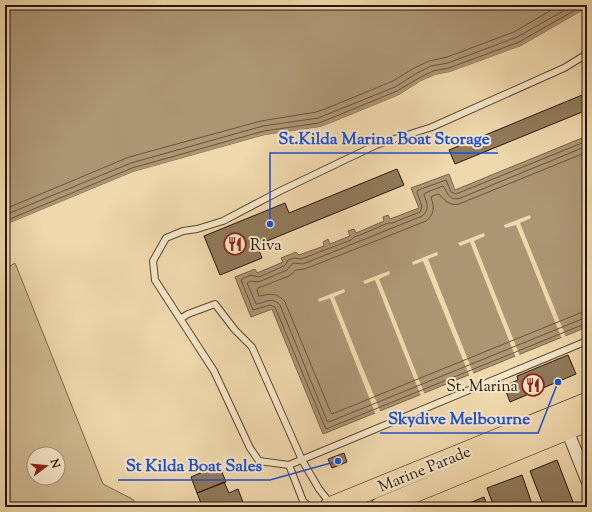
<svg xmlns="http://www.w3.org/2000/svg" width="592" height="512" viewBox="0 0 592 512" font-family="'Sorts Mill Goudy',serif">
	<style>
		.green { fill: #cdb78f; stroke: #7b664a; fill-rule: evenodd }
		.water { fill: #ac9573; stroke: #786147 }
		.pier { fill: #efd8ac }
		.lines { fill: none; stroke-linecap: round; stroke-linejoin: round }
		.shore { stroke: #6a543c; stroke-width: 1 }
		.building { fill: #907a5b; stroke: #291404 }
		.lane-casing { stroke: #5a452e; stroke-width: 8 }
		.street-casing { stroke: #5a452e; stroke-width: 14 }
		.primary-casing { stroke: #291404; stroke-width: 20 }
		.lane { stroke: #f5e6c9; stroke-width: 6 }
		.street { stroke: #f5e6c9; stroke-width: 12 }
		.primary { stroke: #efd8ac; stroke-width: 19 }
		.labels { text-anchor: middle; stroke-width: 4; stroke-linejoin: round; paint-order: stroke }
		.poi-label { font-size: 16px; fill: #291404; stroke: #f5e6c9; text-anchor: start }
		.street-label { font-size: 16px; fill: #291404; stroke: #f5e6c9 }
		.leader { fill: none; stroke: #1d4ed8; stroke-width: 1.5 }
		.callout-dot { fill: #1d4ed8; stroke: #f5e6c9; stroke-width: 1.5 }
		.callout-label { font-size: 17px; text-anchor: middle; font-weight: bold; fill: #1d4ed8; stroke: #f5e6c9; stroke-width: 4; stroke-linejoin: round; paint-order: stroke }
	</style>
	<rect width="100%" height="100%" fill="#efd8ac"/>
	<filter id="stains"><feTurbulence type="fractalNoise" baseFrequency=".005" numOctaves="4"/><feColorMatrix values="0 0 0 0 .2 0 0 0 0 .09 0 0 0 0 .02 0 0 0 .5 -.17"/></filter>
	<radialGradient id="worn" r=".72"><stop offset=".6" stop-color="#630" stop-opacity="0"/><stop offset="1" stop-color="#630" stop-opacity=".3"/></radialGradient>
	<path class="green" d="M15,263L103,484L134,500V507H5V269ZM34,454H58V478H34Z"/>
	<path class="water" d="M5,5H587V8L521,46L450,72L435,75L421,81L399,95L331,123L320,127L265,135L133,172L5,225Z
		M587,136V327L323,434L272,309L251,317L235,277L255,269L257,273L283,262L281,258L296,252L299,255L324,246L323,242L328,239L330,244L350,236L348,231L354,229L356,233L384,221L383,217L388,215L390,219L419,208L411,188L449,174L455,190Z"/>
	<path class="pier" d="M587,8V10L521,47L451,74L435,76L422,83L400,97L332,125L320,129L265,137L134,174L5,227V225L133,172L265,135L320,127L331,123L399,95L421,81L435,75L450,72L521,46Z
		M530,215L531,218L520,223L566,337L562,339L516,225L505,228L504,225Z
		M484,233L485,236L474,241L520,356L516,358L470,242L460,246L458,243Z
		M437,252L438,255L428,259L474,375L470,377L423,261L413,265L412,262Z
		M389,271L390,274L379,279L425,395L421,396L375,280L365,284L363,281Z
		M344,289L345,292L334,297L381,413L376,415L330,298L319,302L318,299Z"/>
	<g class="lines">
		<path class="shore" d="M587,141L456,194L451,192L446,180L418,190L417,192L422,207L420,212L392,223H388L358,236L354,237L351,240L301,259L294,258L288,260L286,264L284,266L259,277L251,275L242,279L241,280L253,310L270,305L275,307L325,427L326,429L587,323
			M587,146L458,199C447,199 448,192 443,186L425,193L424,195C427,203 430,210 422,216L303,264L293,263L287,270L261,281L257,282L251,281L247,283L256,304C265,303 272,296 280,305L327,421L329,422L582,319L587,318
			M587,152L459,204C450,206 445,201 439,194L432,196L431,198C435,207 434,215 426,221L305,269L296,270L289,276L258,288L257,290L259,296C270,294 277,292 285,302L331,413L332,414L580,313L587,312
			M5,209L129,157L261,121L316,112L325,109L393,81L414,68L429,61L447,57L514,32L560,5
			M5,215L131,163L263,126L318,118L328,114L395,87L417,73L431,66L448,63L517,37L574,5
			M5,221L132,168L264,131L319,123L329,119L397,91L419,78L433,71L449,68L519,42L584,5"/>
	</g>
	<path class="building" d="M587,93V110L455,164L449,150Z
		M397,169L404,185L257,245L262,258L220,275L204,236L285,203L289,213Z
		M568,355L576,374L510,402L504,386L518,380L517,376Z
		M344,453L347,462L332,468L328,459Z
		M557,460L575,507H544L530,471Z
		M219,465L226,482L197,493L191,477Z
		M522,475L533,507H494L487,488Z
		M224,482L229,493L238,489L244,505L240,507H200L202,506L197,493Z
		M484,497L488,507H468L467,504Z"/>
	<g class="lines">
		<g class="lane-casing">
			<path id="lane" d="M587,54L564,68L432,127L376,145L280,191L223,221L197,229L183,231L166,238L153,261L155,280L214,371L250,448L259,461L289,465L587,341
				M180,319L188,314L215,304L235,330L252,347L302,460L319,489L330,503
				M289,465L303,501L310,507"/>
		</g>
		<g class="street-casing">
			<path id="street" d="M567,430L587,480"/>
		</g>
		<g class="primary-casing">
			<path id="primary" d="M329,507L587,402
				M380,507L587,422"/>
		</g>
		<use href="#lane" class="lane"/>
		<use href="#street" class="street"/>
		<use href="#primary" class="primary"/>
	</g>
	<defs>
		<g id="restaurant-ring" transform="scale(1.15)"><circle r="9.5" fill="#f5e6c9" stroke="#8f2418" stroke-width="1.5"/><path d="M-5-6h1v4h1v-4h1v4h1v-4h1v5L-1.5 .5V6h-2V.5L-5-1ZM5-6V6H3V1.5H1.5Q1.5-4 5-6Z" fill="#8f2418"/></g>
	</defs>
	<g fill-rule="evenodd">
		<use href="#restaurant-ring" x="235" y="244"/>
		<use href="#restaurant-ring" x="533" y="385"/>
	</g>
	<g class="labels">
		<g class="poi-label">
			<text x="250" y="250">Riva</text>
			<text x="518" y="391" text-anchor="end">St. Marina</text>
		</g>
		<g class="street-label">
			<text transform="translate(424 468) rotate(-22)" y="6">Marine Parade</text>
		</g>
	</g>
	<path class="leader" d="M270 224L270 153H498M558 382L538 433H380M338 461L270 480H118"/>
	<g class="callout-dot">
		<circle cx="270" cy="224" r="4"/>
		<circle cx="558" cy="382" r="4"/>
		<circle cx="338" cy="461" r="4"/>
	</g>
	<g class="callout-label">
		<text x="384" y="144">St.Kilda Marina Boat Storage</text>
		<text x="459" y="424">Skydive Melbourne</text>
		<text x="194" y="471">St Kilda Boat Sales</text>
	</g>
	<rect width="592" height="512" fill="none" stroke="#efd8ac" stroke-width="20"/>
	<rect x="6" y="6" width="580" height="500" fill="none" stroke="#291404" stroke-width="2"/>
	<rect x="10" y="10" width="572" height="492" fill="none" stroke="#291404"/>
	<g transform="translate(46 466) rotate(74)"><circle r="19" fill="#f5e6c9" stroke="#a3927a"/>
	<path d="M0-3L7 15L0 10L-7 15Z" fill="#8f2418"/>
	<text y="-6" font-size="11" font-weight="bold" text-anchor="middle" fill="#291404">N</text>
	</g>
	<rect width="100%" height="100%" filter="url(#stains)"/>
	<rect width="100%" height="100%" fill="url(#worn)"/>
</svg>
